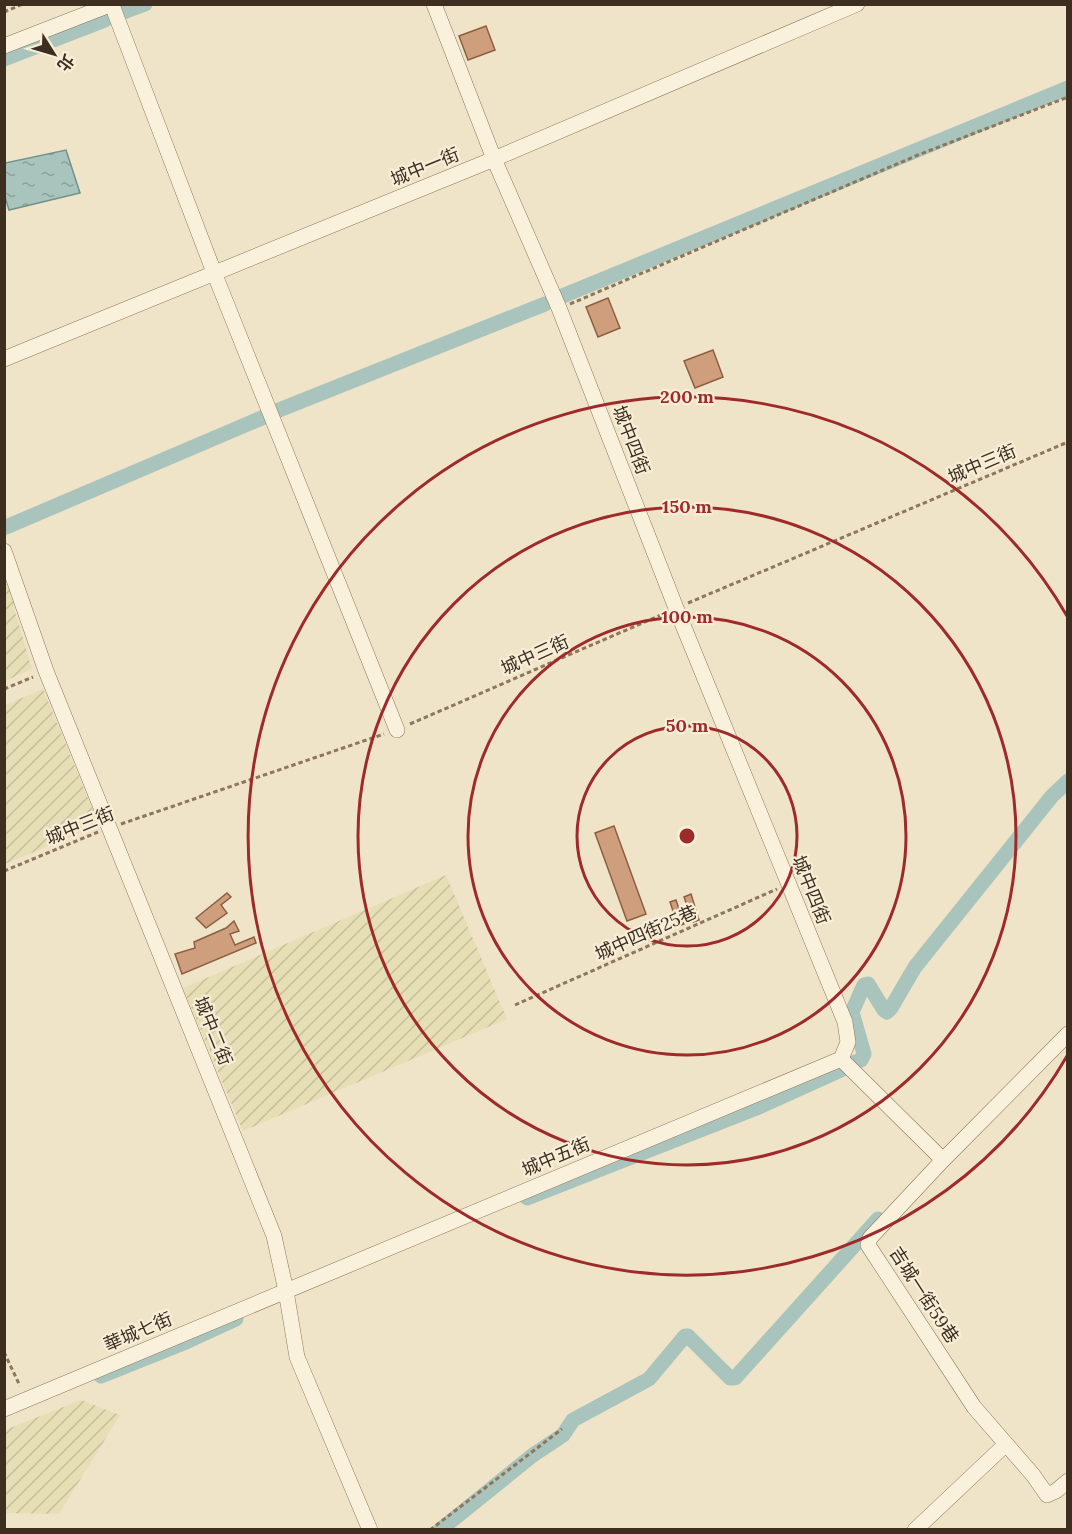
<svg xmlns="http://www.w3.org/2000/svg" width="1072" height="1534" viewBox="0 0 1072 1534" font-family="Lora,'Noto Sans TC',serif">
	<style>
		.farmland { fill: url(#farmland-furrows) }
		.water { fill: url(#water-ripples); stroke: #6f938a; stroke-width: 1.5 }
		.lines { fill: none; stroke-linecap: round; stroke-linejoin: round }
		.canal { stroke: #a9c4bc; stroke-width: 15 }
		.building { fill: #cf9f7d; stroke: #8d5f41; stroke-width: 1.5 }
		.minor-casing { stroke: #8d765c; stroke-width: 16 }
		.path { stroke: #8d765c; stroke-width: 3; stroke-dasharray: 4.5 3; stroke-linecap: butt }
		.minor { stroke: #faf1dc; stroke-width: 15 }
		.ring { fill: none; stroke: #9e2a2b; stroke-width: 3 }
		.labels { text-anchor: middle; stroke-width: 4.5; stroke-linejoin: round; paint-order: stroke }
		.street-label { font-size: 18px; fill: #3d2e20; stroke: #f7eed8 }
		.centre { fill: #9e2a2b; stroke: #f7eed8; stroke-width: 3 }
		.ring-label { font-size: 18px; text-anchor: middle; font-weight: bold; fill: #9e2a2b; stroke: #f7eed8; stroke-width: 4.5; stroke-linejoin: round; paint-order: stroke }
	</style>
	<defs>
		<pattern id="farmland-furrows" width="10" height="10" patternUnits="userSpaceOnUse" patternTransform="scale(1.5)"><rect width="10" height="10" fill="#e6deb5"/><path d="M-1 1l2-2M0 10L10 0M9 11l2-2" fill="none" stroke="#c6bf9b"/></pattern>
		<pattern id="water-ripples" width="26" height="14" patternUnits="userSpaceOnUse" patternTransform="scale(1.5)"><rect width="26" height="14" fill="#a9c4bc"/><path d="M2 4q2-2 4 0t4 0M15 11q2-2 4 0t4 0" fill="none" stroke="#8ba098"/></pattern>
	</defs>
	<rect width="100%" height="100%" fill="#f0e4c8"/>
	<path class="farmland" d="M4,557L9,563L15,612L32,669L5,681Z
		M43,689L99,825L5,864V705Z
		M446,875L507,1019L243,1131L183,988Z
		M81,1400L120,1415L59,1514L5,1513V1430Z"/>
	<path class="water" d="M66,150L80,193L9,210L5,197V163Z"/>
	<g class="lines">
		<path class="canal" d="M118,14L145,4
			M4,59L105,20
			M560,297L1068,88
			M279,410L545,304
			M6,527L264,417
			M855,1062L861,1060L864,1054L852,1012L864,985L868,984L884,1010L887,1012L891,1008L915,967L1052,796L1068,781
			M527,1198L759,1107L841,1070
			M101,1376L186,1342L236,1319
			M440,1530L533,1455L563,1435L573,1420L649,1379L685,1336H688L730,1378H735L878,1219"/>
	</g>
	<path class="building" d="M486,26L495,50L468,60L459,36Z
		M608,298L620,328L598,337L586,307Z
		M713,350L723,377L695,388L684,361Z
		M614,826L646,914L627,921L595,833Z
		M227,893L231,897L221,905L227,913L206,928L196,918Z
		M691,894L699,920L693,922L684,897Z
		M676,900L684,924L678,926L670,902Z
		M234,921L239,931L230,934L235,945L254,937L256,943L182,974L175,954L195,948L194,942L226,928Z"/>
	<g class="lines">
		<g class="minor-casing">
			<path id="minor" d="M434,4L494,159L559,308L676,608L845,1022L848,1042L841,1059L943,1160L870,1238L868,1245L974,1407L1033,1475L1047,1495L1056,1491L1068,1481
				M112,5L215,275L397,730
				M4,46L112,4
				M4,359L494,159L857,4
				M4,551L46,671L274,1236L286,1291L297,1357L370,1530
				M943,1160L1068,1034
				M4,1409L841,1059
				M915,1530L1005,1445"/>
		</g>
		<path class="path" d="M4,12L23,4
			M570,304L918,155L1068,97
			M688,603L1068,442
			M4,689L33,677
			M410,724L663,614
			M121,824L384,734
			M4,871L98,832
			M515,1005L777,889
			M4,1352L20,1386
			M430,1530L562,1429"/>
		<use href="#minor" class="minor"/>
	</g>
	<g class="ring">
		<circle cx="687" cy="836" r="110"/>
		<circle cx="687" cy="836" r="219"/>
		<circle cx="687" cy="836" r="329"/>
		<path d="M1067 1056A439 439 0 1 1 1067 616"/>
	</g>
	<g class="labels">
		<g class="street-label">
			<text transform="translate(425 167) rotate(-22)" y="6">城中一街</text>
			<text transform="translate(631 440) rotate(69)" y="6">城中四街</text>
			<text transform="translate(982 464) rotate(-23)" y="6">城中三街</text>
			<text transform="translate(535 655) rotate(-24)" y="6">城中三街</text>
			<text transform="translate(80 826) rotate(-22)" y="6">城中三街</text>
			<text transform="translate(811 890) rotate(68)" y="6">城中四街</text>
			<text transform="translate(646 933) rotate(-24)" y="6">城中四街25巷</text>
			<text transform="translate(213 1031) rotate(68)" y="6">城中二街</text>
			<text transform="translate(556 1157) rotate(-23)" y="6">城中五街</text>
			<text transform="translate(924 1295) rotate(57)" y="6">吉城一街59巷</text>
			<text transform="translate(138 1332) rotate(-23)" y="6">華城七街</text>
		</g>
	</g>
	<circle cx="687" cy="836" r="9" class="centre"/>
	<g class="ring-label">
		<text x="687" y="403">200 m</text>
		<text x="687" y="513">150 m</text>
		<text x="687" y="623">100 m</text>
		<text x="687" y="732">50 m</text>
	</g>
	<rect width="1072" height="1534" fill="none" stroke="#3d2e20" stroke-width="12"/>
	<g transform="translate(54 54) rotate(127)" stroke="#f7eed8" stroke-width="4.5" paint-order="stroke">
	<path d="M0-4.5L10 22L0 15L-10 22Z" fill="#3d2e20"/>
	<text y="-9" font-size="16" font-weight="bold" text-anchor="middle" fill="#3d2e20">北</text>
	</g>
</svg>
